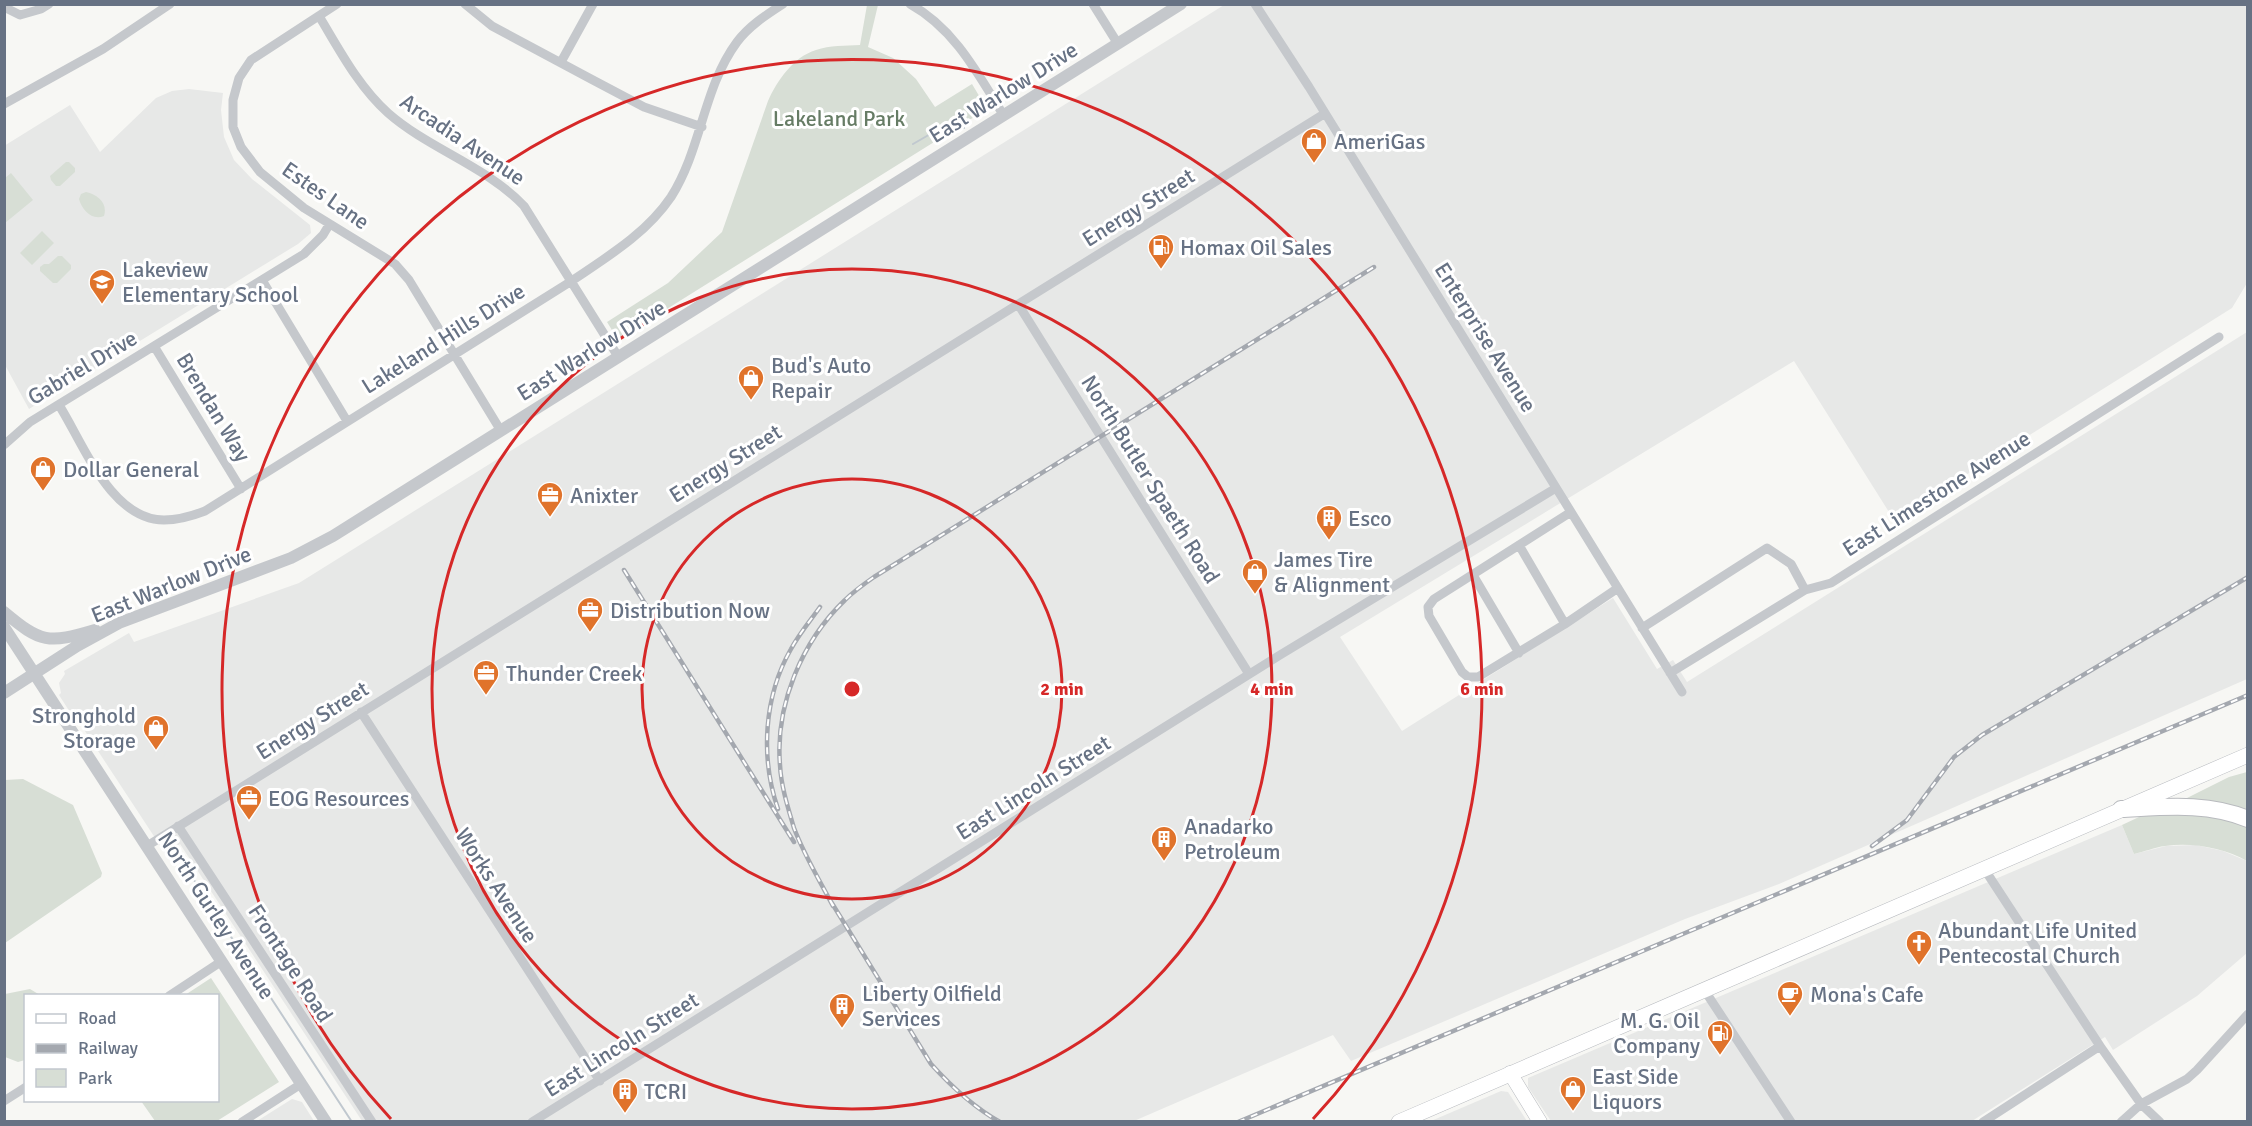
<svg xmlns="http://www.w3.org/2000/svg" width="2252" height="1126" viewBox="0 0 2252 1126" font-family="Signika,sans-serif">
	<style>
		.built { fill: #e7e8e7 }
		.green { fill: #d7ded5 }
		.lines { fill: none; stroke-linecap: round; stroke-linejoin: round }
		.stream { stroke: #c0c8cf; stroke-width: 2 }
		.secondary-casing { stroke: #b8bbc0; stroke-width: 15 }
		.primary-casing { stroke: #b6b9be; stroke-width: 16 }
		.motorway-casing { stroke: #b8babe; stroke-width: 18 }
		.minor { stroke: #c5c8cc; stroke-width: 9 }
		.tertiary { stroke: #c5c8cc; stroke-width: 12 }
		.secondary { stroke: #fff; stroke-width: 14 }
		.primary { stroke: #fff; stroke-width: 15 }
		.motorway { stroke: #fff; stroke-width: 16 }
		.rail-casing { stroke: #a4a8af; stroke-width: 4.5 }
		.rail { stroke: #fff; stroke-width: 2; stroke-dasharray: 7; stroke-linecap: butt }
		.ring { fill: none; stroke: #d62828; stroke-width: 3 }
		.labels { text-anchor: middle; stroke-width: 6; stroke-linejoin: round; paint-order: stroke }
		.street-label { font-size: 22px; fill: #677284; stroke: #fff }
		.park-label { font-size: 22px; fill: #667c65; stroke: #fff }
		.poi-label { font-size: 22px; fill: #677284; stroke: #fff; text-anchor: start }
		.centre { fill: #d62828; stroke: #fff; stroke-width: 3 }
		.ring-label { font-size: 18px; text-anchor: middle; font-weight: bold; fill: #d62828; stroke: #fff; stroke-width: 6; stroke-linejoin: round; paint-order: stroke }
	</style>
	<rect width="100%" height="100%" fill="#f7f7f4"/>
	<path class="built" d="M1224,5H2247V283L2232,308L1894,520L1794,361L1340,637L1402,731L1613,598L1657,669L1673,660L1687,682L2247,332V679L1779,884L1685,919L1351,1061L1333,1035L1134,1121H362L180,844L165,853L77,719L75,720L59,695L61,693L59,683L65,674L64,671L129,633L134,642L299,583Z
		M189,89L223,93L221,110L224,137L234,160L252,179L310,225L311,233L298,244L29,409L5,365L4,146L70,105L100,152L156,98L172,91Z
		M2122,825L2134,854L2166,846L2196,845L2223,851L2247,861V953L2197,996L2113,1050L2105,1037L1972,1121H1551L1528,1087V1078Z
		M1501,1091L1508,1092L1527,1121H1431Z
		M292,1099L302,1102L314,1121H257Z"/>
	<path class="green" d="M867,5H878L868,47L893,58L916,79L935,107L972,84L987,109L622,337L615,335L607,322L668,283L722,232L768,101C777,81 793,57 816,50C830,45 845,46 860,45Z
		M66,162H69L75,168V172L60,186H56L51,180L50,176Z
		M11,173L33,200L5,223V178Z
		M86,192C98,195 108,203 104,216C92,221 82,210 79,199L81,194Z
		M42,231L54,243L32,265L20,253Z
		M58,256H62L71,265V269L57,283H53L40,271V267L44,264H49Z
		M2247,772V813L2187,801L2185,799L2229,777Z
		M23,779L73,805L102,873L101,877L5,943V780Z
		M2165,812H2197L2247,824V861C2224,848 2192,842 2165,846C2155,847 2144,852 2134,854L2122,825L2139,817Z
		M211,978L279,1082L217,1121H155L141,1101L218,1100V996L185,995Z
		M30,989L40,995L26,996L25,1060L18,1062L5,1057V994Z"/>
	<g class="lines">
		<path class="stream" d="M913,144L958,118L964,128
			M175,851L352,1122"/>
		<g class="secondary-casing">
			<path id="secondary" d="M1510,1073L1540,1122"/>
		</g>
		<g class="primary-casing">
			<path id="primary" d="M1399,1122L2248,755"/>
		</g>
		<g class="motorway-casing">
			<path id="motorway" d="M2121,809C2164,807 2207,802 2248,819"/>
		</g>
		<path class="minor" d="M5,4L8,9L20,15L41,9L49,4
			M337,4L251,60L239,78L233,100V127L241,147L260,172L304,208L395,264L409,280L501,431
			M465,4L492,26L591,79L644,107L702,127
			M910,4C955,29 978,74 1004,116
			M1093,4L1118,44
			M1255,4L1309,87L1682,692
			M319,16C339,49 358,86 388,113C429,149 486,166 524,206L619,358
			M561,62L593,4
			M4,104L103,49L170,4
			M262,280L347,421
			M1018,304L1249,674
			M154,346L241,489
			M59,405C83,443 111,520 164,520C179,520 192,516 205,511L570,282C607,257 646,234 671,197C702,148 703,88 737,42C749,26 766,15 783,4
			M4,445L30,422L304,254L323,235L329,225
			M1571,512L1434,599L1428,607L1429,616L1462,672L1468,677H1478L1565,624L1618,588
			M1519,545L1565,624
			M1473,575L1519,653
			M1642,628L1767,548L1791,564L1805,590
			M1670,673L1805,590L1831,583L2219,337
			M361,712L600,1081
			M178,826L372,1122
			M147,846L1324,114
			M1985,870L2100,1046L2141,1104L2160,1122
			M1705,991L1791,1122
			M169,996L222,961
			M4,1101L26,1087
			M242,1122L301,1084
			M532,1122L1280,655L1556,488
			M1983,1122L2100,1046
			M2121,1122L2141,1104L2187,1079L2197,1070L2248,1014"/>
		<path class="tertiary" d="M4,612C41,643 48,644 95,630
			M4,627L326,1122
			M4,693L77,646L119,623L291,558L333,536L1181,4"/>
		<use href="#secondary" class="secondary"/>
		<use href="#primary" class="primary"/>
		<use href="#motorway" class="motorway"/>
		<g class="rail-casing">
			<path id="rail" d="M624,570L794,842
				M778,809C760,757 764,696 791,649C799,634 810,621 820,607
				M1872,846L1907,820L1954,757L1982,735L2248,577
				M830,900L931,1064C951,1086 973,1107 1000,1122
				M833,906C820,881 804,855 794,828C788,808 781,786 780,765C775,705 802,641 845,600C854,591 864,584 874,577L1374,267
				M1238,1122L2248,695"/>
		</g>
		<use href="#rail" class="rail"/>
	</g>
	<g class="ring">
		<circle cx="852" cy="689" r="210"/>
		<circle cx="852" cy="689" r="420"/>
		<path d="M391 1119A630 630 0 1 1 1313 1119"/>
	</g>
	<defs>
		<g id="shop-pin" transform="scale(1.35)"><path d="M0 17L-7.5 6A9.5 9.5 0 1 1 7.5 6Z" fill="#e0732b" stroke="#fff"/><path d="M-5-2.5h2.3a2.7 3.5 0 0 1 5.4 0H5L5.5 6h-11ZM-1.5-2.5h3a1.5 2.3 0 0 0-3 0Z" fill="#fff"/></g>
		<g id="fuel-pin" transform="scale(1.35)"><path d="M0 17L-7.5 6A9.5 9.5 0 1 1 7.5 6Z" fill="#e0732b" stroke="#fff"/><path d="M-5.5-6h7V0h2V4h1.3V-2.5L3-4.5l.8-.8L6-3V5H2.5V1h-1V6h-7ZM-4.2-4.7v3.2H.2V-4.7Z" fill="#fff"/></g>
		<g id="school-pin" transform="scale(1.35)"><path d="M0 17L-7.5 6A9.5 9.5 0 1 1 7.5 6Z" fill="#e0732b" stroke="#fff"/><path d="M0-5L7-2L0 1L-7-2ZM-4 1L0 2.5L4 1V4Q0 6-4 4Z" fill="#fff"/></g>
		<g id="office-pin" transform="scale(1.35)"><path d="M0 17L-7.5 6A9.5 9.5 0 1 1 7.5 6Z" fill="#e0732b" stroke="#fff"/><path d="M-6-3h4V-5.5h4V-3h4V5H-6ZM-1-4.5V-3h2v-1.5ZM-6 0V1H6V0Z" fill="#fff"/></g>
		<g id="building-pin" transform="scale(1.35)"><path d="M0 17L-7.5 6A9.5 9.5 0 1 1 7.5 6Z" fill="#e0732b" stroke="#fff"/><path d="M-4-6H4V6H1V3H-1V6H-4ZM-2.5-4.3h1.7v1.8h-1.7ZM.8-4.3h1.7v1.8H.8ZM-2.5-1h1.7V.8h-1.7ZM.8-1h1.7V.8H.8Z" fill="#fff"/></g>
		<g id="church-pin" transform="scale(1.35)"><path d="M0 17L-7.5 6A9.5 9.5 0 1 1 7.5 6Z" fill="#e0732b" stroke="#fff"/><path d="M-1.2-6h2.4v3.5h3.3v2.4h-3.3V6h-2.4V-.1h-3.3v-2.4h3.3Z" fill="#fff"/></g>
		<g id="cafe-pin" transform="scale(1.35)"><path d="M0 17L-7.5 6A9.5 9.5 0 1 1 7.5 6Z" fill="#e0732b" stroke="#fff"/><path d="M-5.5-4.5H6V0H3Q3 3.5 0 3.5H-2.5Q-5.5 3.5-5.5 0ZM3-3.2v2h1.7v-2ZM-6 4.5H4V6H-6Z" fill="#fff"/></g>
	</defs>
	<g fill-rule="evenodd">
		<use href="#shop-pin" x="1314" y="141"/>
		<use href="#fuel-pin" x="1161" y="247"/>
		<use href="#school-pin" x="102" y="282"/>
		<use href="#shop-pin" x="751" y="378"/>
		<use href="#shop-pin" x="43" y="469"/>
		<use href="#office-pin" x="550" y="495"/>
		<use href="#building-pin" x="1329" y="518"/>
		<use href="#shop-pin" x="1255" y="572"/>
		<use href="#office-pin" x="590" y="610"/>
		<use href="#office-pin" x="486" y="673"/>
		<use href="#shop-pin" x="156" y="728"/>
		<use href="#office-pin" x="249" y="798"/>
		<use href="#building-pin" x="1164" y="839"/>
		<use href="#church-pin" x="1919" y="943"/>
		<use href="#cafe-pin" x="1790" y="994"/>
		<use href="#building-pin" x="842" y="1006"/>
		<use href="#fuel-pin" x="1720" y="1033"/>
		<use href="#shop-pin" x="1573" y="1089"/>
		<use href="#building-pin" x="625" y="1091"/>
	</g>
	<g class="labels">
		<g class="street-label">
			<text transform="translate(1003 92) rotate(-32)" y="8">East Warlow Drive</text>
			<text transform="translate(463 139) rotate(34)" y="8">Arcadia Avenue</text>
			<text transform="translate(326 195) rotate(35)" y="8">Estes Lane</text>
			<text transform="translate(1138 207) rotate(-32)" y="8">Energy Street</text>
			<text transform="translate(1486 337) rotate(58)" y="8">Enterprise Avenue</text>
			<text transform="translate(443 338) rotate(-32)" y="8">Lakeland Hills Drive</text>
			<text transform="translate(591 350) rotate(-32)" y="8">East Warlow Drive</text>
			<text transform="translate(82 367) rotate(-31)" y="8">Gabriel Drive</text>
			<text transform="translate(214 407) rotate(59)" y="8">Brendan Way</text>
			<text transform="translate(725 463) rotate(-32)" y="8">Energy Street</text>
			<text transform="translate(1151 479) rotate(58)" y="8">North Butler Spaeth Road</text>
			<text transform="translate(1936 493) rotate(-32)" y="8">East Limestone Avenue</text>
			<text transform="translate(171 584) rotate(-22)" y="8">East Warlow Drive</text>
			<text transform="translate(312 720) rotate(-32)" y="8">Energy Street</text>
			<text transform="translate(1033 787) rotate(-32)" y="8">East Lincoln Street</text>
			<text transform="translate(497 885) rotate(57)" y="8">Works Avenue</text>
			<text transform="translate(217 915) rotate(57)" y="8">North Gurley Avenue</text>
			<text transform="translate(291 963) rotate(57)" y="8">Frontage Road</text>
			<text transform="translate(621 1044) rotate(-32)" y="8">East Lincoln Street</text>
		</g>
		<g class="park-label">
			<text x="839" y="126">Lakeland Park</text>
		</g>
		<g class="poi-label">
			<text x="1334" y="149">AmeriGas</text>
			<text x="1180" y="255">Homax Oil Sales</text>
			<text x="122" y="277">Lakeview<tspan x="122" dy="25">Elementary School</tspan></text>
			<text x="771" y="373">Bud's Auto<tspan x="771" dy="25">Repair</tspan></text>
			<text x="63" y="477">Dollar General</text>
			<text x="570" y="503">Anixter</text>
			<text x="1348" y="526">Esco</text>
			<text x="1274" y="567">James Tire<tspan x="1274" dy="25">&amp; Alignment</tspan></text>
			<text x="610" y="618">Distribution Now</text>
			<text x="506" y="681">Thunder Creek</text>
			<text x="136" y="723" text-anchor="end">Stronghold<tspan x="136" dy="25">Storage</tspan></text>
			<text x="268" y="806">EOG Resources</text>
			<text x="1184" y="834">Anadarko<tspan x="1184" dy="25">Petroleum</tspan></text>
			<text x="1938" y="938">Abundant Life United<tspan x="1938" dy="25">Pentecostal Church</tspan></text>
			<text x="862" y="1001">Liberty Oilfield<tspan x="862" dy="25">Services</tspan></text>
			<text x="1810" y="1002">Mona's Cafe</text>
			<text x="1700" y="1028" text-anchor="end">M. G. Oil<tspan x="1700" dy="25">Company</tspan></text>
			<text x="1592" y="1084">East Side<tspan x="1592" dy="25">Liquors</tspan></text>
			<text x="644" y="1099">TCRI</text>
		</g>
	</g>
	<circle cx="852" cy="689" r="9" class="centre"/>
	<g class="ring-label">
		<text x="1062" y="695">2 min</text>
		<text x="1272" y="695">4 min</text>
		<text x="1482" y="695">6 min</text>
	</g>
	<rect width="2252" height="1126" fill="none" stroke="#677284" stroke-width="12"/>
	<rect x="24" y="994" width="195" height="108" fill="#ffffff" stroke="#c2c7ce" stroke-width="1.5"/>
	<rect x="36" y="1014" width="30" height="9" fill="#ffffff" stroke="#c2c7ce" stroke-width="1.5"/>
	<text x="78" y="1024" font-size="18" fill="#677284">Road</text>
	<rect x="36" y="1044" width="30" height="9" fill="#a4a8af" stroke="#c2c7ce" stroke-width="1.5"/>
	<text x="78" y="1054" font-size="18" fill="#677284">Railway</text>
	<rect x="36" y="1069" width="30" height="18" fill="#d7ded5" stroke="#c2c7ce" stroke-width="1.5"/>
	<text x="78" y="1084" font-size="18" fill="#677284">Park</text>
</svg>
